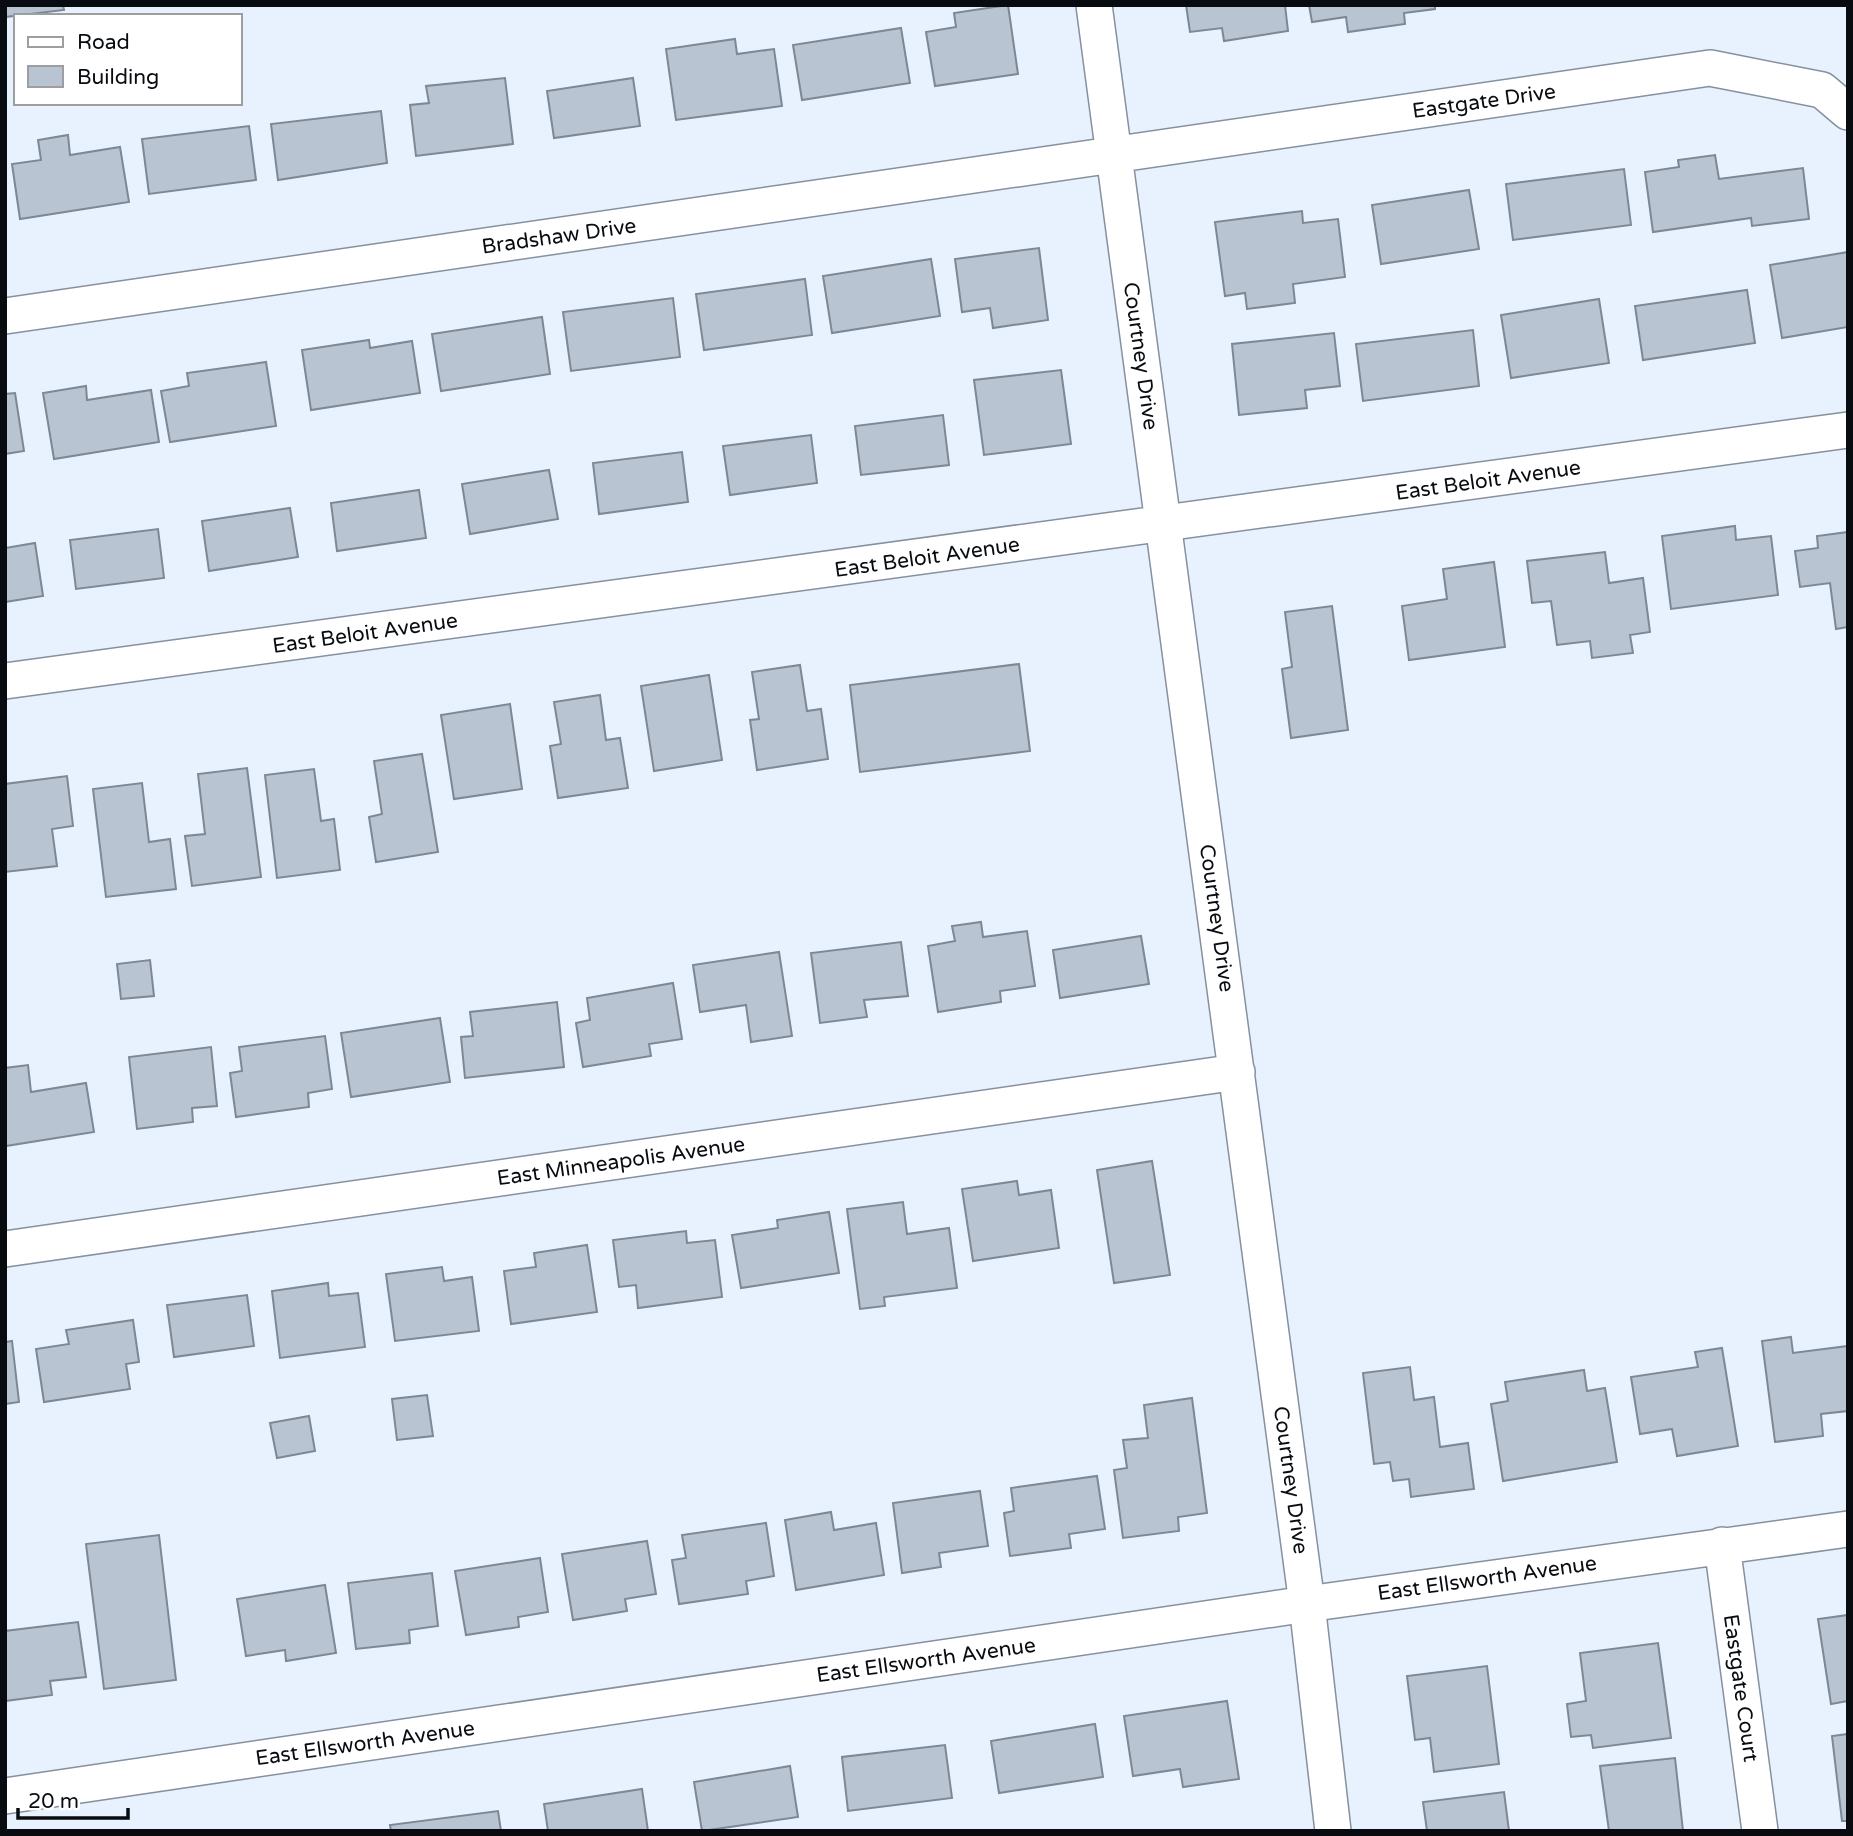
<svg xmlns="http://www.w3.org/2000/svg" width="1853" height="1836" viewBox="0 0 1853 1836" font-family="'Varela Round',sans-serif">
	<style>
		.building { fill: #b8c4d2; stroke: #7c8895; stroke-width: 2 }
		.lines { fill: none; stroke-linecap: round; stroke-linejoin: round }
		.street-casing { stroke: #85919e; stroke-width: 38 }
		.street { stroke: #fff; stroke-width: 35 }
		.labels { text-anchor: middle; stroke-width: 5; stroke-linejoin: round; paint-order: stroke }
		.street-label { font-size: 21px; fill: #080c11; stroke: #fff }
	</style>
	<rect width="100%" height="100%" fill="#e8f2fe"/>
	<path class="building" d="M5,5H63L64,10L5,17Z
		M1008,5L1018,74L935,86L926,32L956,27L954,13Z
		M1186,5H1285L1288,31L1224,41L1222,28L1190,32Z
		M1309,5H1435V9L1404,13L1405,24L1348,32L1346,17L1312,22Z
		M901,28L910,83L802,100L793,45Z
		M735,39L737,54L774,49L782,106L676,120L666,49Z
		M505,78L513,144L416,156L410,105L429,103L426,86Z
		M633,78L640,126L554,138L547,91Z
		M381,111L387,163L278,180L271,124Z
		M249,126L256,180L149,194L142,139Z
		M68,135L70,155L120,147L129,202L20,219L12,164L41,160L38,140Z
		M1715,155L1719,179L1803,168L1809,219L1752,226L1751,218L1653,232L1645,172L1679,167L1678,160Z
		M1624,169L1631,225L1513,240L1506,184Z
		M1469,190L1479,249L1381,264L1372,205Z
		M1302,211L1303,223L1338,219L1345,277L1293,284L1295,303L1247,309L1245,293L1225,296L1215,222Z
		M1039,248L1048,320L993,328L990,308L962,312L955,259Z
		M1848,252V327L1782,338L1770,265Z
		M931,259L940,316L832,333L823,276Z
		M805,279L812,335L704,350L696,294Z
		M1747,290L1755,343L1643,360L1635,306Z
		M673,298L680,357L571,371L563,312Z
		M1599,299L1609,363L1511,378L1501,315Z
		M542,317L550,374L441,391L432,334Z
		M1473,330L1479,386L1363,401L1356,344Z
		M1334,333L1340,386L1305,390L1307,408L1239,415L1232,344Z
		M369,340L370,348L412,341L420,393L311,410L302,350Z
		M266,362L276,426L170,442L161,391L189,386L187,373Z
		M1061,370L1071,444L984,455L974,380Z
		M86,386L87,400L151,390L159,442L54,459L43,393Z
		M15,393L24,451L5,454V394Z
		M943,415L949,465L861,475L855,426Z
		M811,435L817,483L730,495L723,446Z
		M682,452L688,502L599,514L593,463Z
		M549,470L558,519L470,534L462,484Z
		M419,490L426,538L337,551L331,503Z
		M290,508L298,557L209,571L202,521Z
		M1735,526L1736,540L1771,536L1778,595L1671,609L1662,536Z
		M158,529L164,578L76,589L70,540Z
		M1848,532V627L1836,629L1830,583L1800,587L1795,551L1818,548L1817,536Z
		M35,543L43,596L5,602V548Z
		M1605,552L1609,583L1643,578L1650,632L1630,635L1633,653L1592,658L1590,641L1557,645L1551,601L1532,603L1527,561Z
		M1494,562L1505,647L1409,660L1402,606L1447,599L1443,569Z
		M1332,606L1348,730L1291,738L1282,669L1292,667L1285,612Z
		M1019,664L1030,751L860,772L850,685Z
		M800,665L807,711L821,709L828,759L757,770L750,720L759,719L752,672Z
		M709,675L722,760L654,771L641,686Z
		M600,695L606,740L620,738L628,788L558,798L550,746L561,744L554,702Z
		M510,704L522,789L454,799L441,715Z
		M422,754L438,852L376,862L369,817L382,814L374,761Z
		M247,768L261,877L192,886L185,836L205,834L198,774Z
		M314,769L321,821L334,819L340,870L277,878L265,775Z
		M67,776L73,826L52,829L57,866L5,872V784Z
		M142,783L149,842L170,839L176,889L106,897L93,789Z
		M981,922L983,937L1027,931L1035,986L1000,991L1001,1002L938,1012L928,946L955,941L952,926Z
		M1141,936L1149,984L1060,998L1053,950Z
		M901,942L908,996L864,1000L867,1017L820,1023L811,953Z
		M779,952L792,1036L751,1042L746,1005L700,1012L693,965Z
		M150,960L154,996L121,999L117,964Z
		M673,983L682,1039L649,1044L651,1056L583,1067L576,1023L590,1020L587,998Z
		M557,1002L564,1067L465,1078L461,1037L473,1036L470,1012Z
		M440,1018L450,1082L351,1097L341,1033Z
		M325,1036L332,1089L308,1093L309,1107L236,1117L230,1073L242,1071L239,1047Z
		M211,1047L217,1106L192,1108L193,1122L137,1129L129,1057Z
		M28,1065L31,1092L86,1083L94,1132L6,1146L5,1068Z
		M1152,1161L1170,1275L1114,1283L1097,1170Z
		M1017,1181L1019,1195L1051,1190L1059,1248L973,1261L962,1189Z
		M903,1202L907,1234L949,1228L957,1288L884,1297L885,1306L860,1309L847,1209Z
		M829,1212L839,1273L741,1288L732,1235L778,1228L777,1220Z
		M686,1231L687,1243L715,1240L722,1297L638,1308L636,1285L619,1287L613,1240Z
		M587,1245L597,1312L511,1324L504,1271L536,1267L534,1253Z
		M442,1267L444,1281L472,1277L479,1331L395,1341L386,1274Z
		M328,1283L329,1296L358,1293L365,1347L280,1358L272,1291Z
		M247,1295L254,1346L174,1357L167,1305Z
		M133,1320L139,1362L126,1364L130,1389L44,1402L36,1349L69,1344L66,1330Z
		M1791,1337L1793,1353L1848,1346V1411L1821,1414L1823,1436L1775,1442L1762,1341Z
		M12,1341L19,1402L5,1404V1342Z
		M1722,1348L1738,1446L1677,1456L1672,1429L1640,1434L1631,1377L1698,1367L1695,1352Z
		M1410,1367L1414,1400L1434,1397L1440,1447L1468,1443L1474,1489L1411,1497L1409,1479L1393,1481L1390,1462L1374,1464L1363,1373Z
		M1584,1370L1587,1391L1605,1388L1617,1462L1503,1481L1491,1404L1508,1401L1505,1382Z
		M427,1395L433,1436L397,1440L392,1399Z
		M1192,1398L1207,1513L1178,1517L1179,1531L1123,1538L1114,1470L1127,1468L1123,1440L1148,1438L1144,1405Z
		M309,1416L315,1451L277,1458L270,1423Z
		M1097,1476L1105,1529L1069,1534L1071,1548L1010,1556L1004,1513L1014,1511L1011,1488Z
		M980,1491L988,1546L939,1553L941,1567L902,1573L893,1503Z
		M831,1512L834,1530L876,1523L884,1575L796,1590L785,1520Z
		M766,1523L774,1576L746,1581L748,1594L679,1604L672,1560L686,1558L682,1535Z
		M159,1535L176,1680L104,1689L86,1544Z
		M647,1541L656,1594L625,1599L627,1611L573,1620L562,1554Z
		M540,1558L548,1612L518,1617L519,1627L466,1635L455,1571Z
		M432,1573L438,1626L409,1630L410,1643L356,1649L348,1583Z
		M325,1585L336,1653L286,1661L285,1650L246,1656L237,1599Z
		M1848,1615V1701L1831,1704L1818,1619Z
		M78,1622L86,1677L50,1681L52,1695L5,1701V1631Z
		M1658,1643L1671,1738L1593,1748L1591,1735L1571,1737L1567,1704L1586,1701L1580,1653Z
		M1487,1666L1499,1764L1434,1772L1430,1738L1415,1740L1407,1676Z
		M1227,1701L1239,1779L1183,1787L1180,1769L1133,1776L1124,1716Z
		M1095,1724L1103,1777L999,1793L991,1741Z
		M1848,1734V1821H1842L1832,1736Z
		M945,1745L952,1798L848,1811L842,1757Z
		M1675,1758L1683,1831H1609L1600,1766Z
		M790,1766L798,1817L702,1831L694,1782Z
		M642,1789L648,1831H548L544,1804Z
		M1504,1792L1509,1831H1427L1423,1802Z
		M498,1811L501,1831H391L390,1825Z"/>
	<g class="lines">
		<g class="street-casing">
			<path id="street" d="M1094,5L1307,1604L1333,1831
				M5,316L1710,68L1822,90L1848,112
				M5,681L1848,430
				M5,1249L1237,1072
				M1722,1545L1760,1831
				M5,1796L1307,1604L1848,1529"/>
		</g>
		<use href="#street" class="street"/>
	</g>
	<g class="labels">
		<g class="street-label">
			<text transform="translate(1484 101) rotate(-8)" y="7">Eastgate Drive</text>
			<text transform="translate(559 236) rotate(-8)" y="7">Bradshaw Drive</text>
			<text transform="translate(1141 356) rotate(82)" y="7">Courtney Drive</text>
			<text transform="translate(1488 480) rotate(-8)" y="7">East Beloit Avenue</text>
			<text transform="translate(927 557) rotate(-8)" y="7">East Beloit Avenue</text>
			<text transform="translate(365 633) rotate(-8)" y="7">East Beloit Avenue</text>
			<text transform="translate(1217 918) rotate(82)" y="7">Courtney Drive</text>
			<text transform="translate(621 1161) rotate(-8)" y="7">East Minneapolis Avenue</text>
			<text transform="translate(1291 1480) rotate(82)" y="7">Courtney Drive</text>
			<text transform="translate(1487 1578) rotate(-8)" y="7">East Ellsworth Avenue</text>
			<text transform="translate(926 1660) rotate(-8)" y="7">East Ellsworth Avenue</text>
			<text transform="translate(1741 1688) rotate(82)" y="7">Eastgate Court</text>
			<text transform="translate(365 1743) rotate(-8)" y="7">East Ellsworth Avenue</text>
		</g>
	</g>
	<rect width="1853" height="1836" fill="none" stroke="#080c11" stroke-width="14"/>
	<rect x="14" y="14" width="228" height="91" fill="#ffffff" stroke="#9c9ea0" stroke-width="2"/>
	<rect x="28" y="37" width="35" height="10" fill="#ffffff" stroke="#9c9ea0" stroke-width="2"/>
	<text x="77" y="49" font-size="21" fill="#080c11">Road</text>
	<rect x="28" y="66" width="35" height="21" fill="#b8c4d2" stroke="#9c9ea0" stroke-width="2"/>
	<text x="77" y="84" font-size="21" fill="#080c11">Building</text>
	<path d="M18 1808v10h110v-10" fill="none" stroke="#080c11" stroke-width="3.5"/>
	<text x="28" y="1808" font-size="21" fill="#080c11" stroke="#ffffff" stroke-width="5" paint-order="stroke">20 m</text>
</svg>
